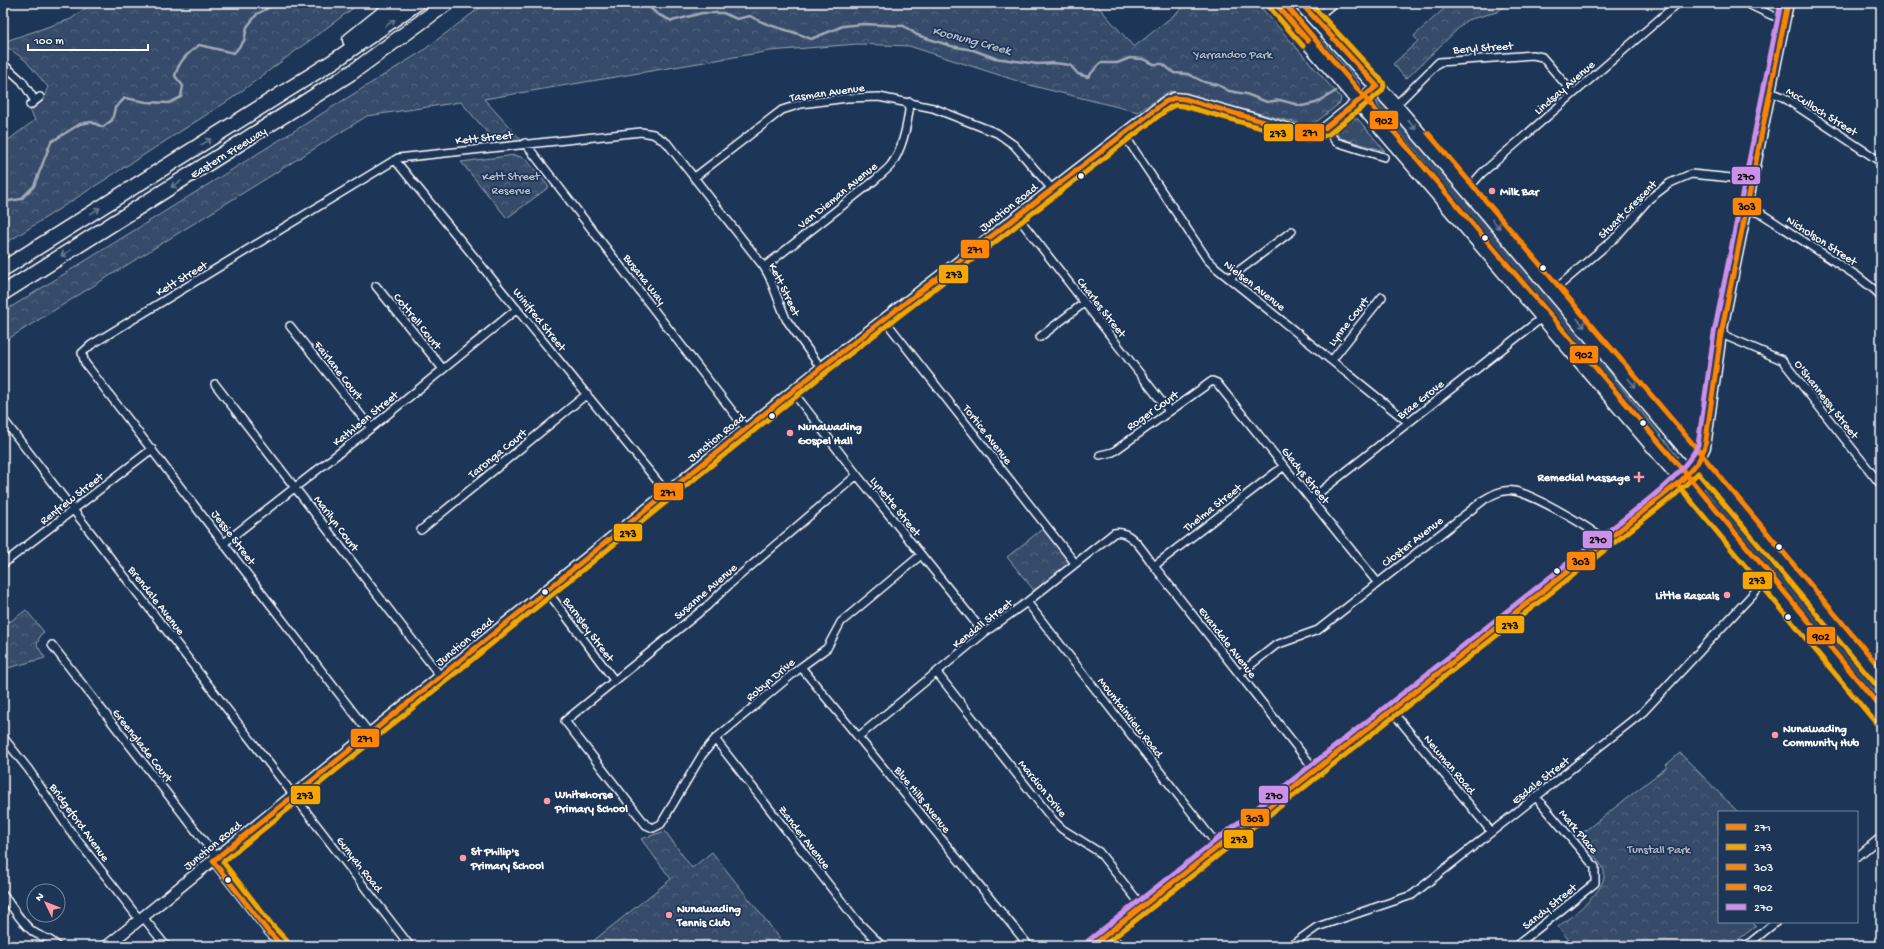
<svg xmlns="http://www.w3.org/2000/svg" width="1884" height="949" viewBox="0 0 1884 949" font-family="'Gochi Hand',sans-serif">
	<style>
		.grass { fill: #364b69; stroke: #9aa5b4 }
		.park { fill: url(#park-crowns); stroke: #9aa5b4 }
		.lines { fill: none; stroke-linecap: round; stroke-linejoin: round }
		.stream { stroke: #a0aab8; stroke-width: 2.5 }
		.street-casing { stroke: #fff; stroke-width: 10 }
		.secondary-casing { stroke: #fff; stroke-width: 13 }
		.highway-casing { stroke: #fff; stroke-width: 17 }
		.street { stroke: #1d3557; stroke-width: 7 }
		.secondary { stroke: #1d3557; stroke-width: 10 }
		.highway { stroke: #1d3557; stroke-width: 14 }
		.bus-1-casing { stroke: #1d3557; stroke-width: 8 }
		.bus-2-casing { stroke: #1d3557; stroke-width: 8 }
		.bus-3-casing { stroke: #1d3557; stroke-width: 8 }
		.bus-4-casing { stroke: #1d3557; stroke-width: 8 }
		.bus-5-casing { stroke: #1d3557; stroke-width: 8 }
		.bus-1 { stroke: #ff8506; stroke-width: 5 }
		.bus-2 { stroke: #f7a600; stroke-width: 5 }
		.bus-3 { stroke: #ff8506; stroke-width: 5 }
		.bus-4 { stroke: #ff8506; stroke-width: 5 }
		.bus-5 { stroke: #ce8fe9; stroke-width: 5 }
		.oneway { stroke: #6c7c92 }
		.bus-dot { fill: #fff; stroke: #1d3557; stroke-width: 1.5 }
		.poi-dot { fill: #ff9aa2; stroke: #1d3557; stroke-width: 1.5 }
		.labels { text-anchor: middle; stroke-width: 3.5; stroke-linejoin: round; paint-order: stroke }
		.street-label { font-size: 12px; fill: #fff; stroke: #1d3557 }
		.park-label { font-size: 12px; fill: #b9c0ca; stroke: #1d3557 }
		.poi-label { font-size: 12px; font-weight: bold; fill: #fff; stroke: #1d3557; text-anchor: start }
		.water-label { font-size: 13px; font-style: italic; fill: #b8c0ca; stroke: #1d3557 }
		.line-badge { stroke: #1d3557; stroke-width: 1.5 }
		.pale-badge-label { font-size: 11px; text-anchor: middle; font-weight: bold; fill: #111 }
	</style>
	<defs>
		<pattern id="park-crowns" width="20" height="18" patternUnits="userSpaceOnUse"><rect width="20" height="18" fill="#364b69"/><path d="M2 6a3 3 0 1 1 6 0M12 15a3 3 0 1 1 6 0" fill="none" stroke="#546680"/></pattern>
	</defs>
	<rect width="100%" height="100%" fill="#1d3557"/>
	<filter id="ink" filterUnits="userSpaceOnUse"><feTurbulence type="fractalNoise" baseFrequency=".025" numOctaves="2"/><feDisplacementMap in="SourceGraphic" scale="8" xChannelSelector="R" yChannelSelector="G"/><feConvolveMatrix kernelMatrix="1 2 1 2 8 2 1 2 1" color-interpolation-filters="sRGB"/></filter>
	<g filter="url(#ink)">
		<path class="grass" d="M1320,39L1357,80L1360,86L1358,88L1351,83L1317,42Z
			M1376,101L1386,105L1581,333L1618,383L1678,457L1675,460L1457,207L1425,162L1379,108Z
			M1709,485L1871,679L1878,690L1875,692C1833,659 1802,613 1769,570C1748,543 1725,516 1704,489Z"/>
		<path class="park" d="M92,3H360L231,99L3,245V144L35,120L30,110L43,100L48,87L25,60L3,44V42L71,19Z
			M486,3H1095L1134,47L1189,3H1257L1341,98L1340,103L1315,123L1305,125L1170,91L1138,112L1033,86L909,46L857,44L770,51L484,99L522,141L497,144L461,102L367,116L3,342V312L421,52Z
			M1455,3H1509L1497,12L1467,20L1406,79L1393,64L1418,41L1414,36L1447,6Z
			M1353,118L1358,119L1385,151L1340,138L1337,134V131Z
			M515,155L526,159L549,187L507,218L461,162Z
			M1046,526L1075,563L1037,594L1007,557Z
			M26,610L44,632L40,635L37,645L45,658L8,668L3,661V627Z
			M1680,753L1738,812H1719V922H1752L1756,926L1730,946H1574L1558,927C1572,915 1612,888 1603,868C1597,857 1585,846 1577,837L1667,767L1666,765Z
			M665,831L692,868L712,852L786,946H595L592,942L671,879L641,839Z"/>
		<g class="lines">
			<path class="stream" d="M645,3L657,14L672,21L702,13H723L737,19L750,16C769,28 791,29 811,39L843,26L864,24L904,26L917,35L951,46L973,50L995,58L1038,64L1054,63L1070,65L1078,74L1088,77L1100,63H1117L1130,58L1143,59L1154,64H1163L1174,73L1188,74L1204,82L1218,85L1229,91L1246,94L1267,102L1280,100L1302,106L1316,103L1336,91
				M3,202L21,199L34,186L51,142L80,124L91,122L103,127L112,120L115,108L125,98L146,102L169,103L181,97L183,86L175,76C179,61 187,54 199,45L234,53L244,41L247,27L257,14L277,3"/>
			<g class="street-casing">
				<path id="street" d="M1314,3L1322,13
					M1746,3L1771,15L1785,20
					M1314,19L1334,3
					M3,64L22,81L35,101
					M1770,92L1783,97L1881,162
					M30,105L40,97
					M1395,106L1439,62L1533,55L1542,57L1573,93
					M1325,128L1336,142L1384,157
					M1123,133L1207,259L1215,267L1408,422
					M525,143L746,429
					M395,160L667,493
					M695,177L782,110L801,104L847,98L879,97L933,108L997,133L1014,145L1052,189
					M1467,190L1482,173L1678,3
					M1747,209L1762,214L1857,276L1876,291L1881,298
					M1017,216L1169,411
					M764,267L875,180C880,175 887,170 891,165C903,148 908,122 910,102
					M1229,278L1292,231
					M376,286L443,369
					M1553,291L1617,236L1649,199L1670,183L1691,174L1753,180
					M884,319L1075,563
					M290,326L371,428
					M1721,334L1782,360L1881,485
					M1040,337L1084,303
					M1332,360L1382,297
					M215,384L441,677
					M793,392L857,475L984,633
					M3,419L410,946
					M1100,455L1113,452L1212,381L1217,383L1377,582
					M857,475L731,583L707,606L565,721L646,825L653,828L661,824L702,755L715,739L801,667L827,648L841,622L921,555
					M1311,499L1543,317
					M421,530L587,394
					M224,543L371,428L517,309
					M3,564L152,449
					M1154,566L1284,466
					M547,591L614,680
					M1027,602L1218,846
					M52,645L217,858
					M801,667L1029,946
					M937,673L1053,820L1062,829L1099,852L1142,906
					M1239,674L1276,645L1318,630L1485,499C1494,494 1503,489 1514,491C1532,494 1595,529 1605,542
					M1872,708L1881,701
					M1391,710L1491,831
					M370,734L85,363L82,353L91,345L398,158L641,132L653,134L667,143L764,267L769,276L786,319L821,368
					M3,737L29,770L71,832L140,920
					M858,737L984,633L1027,602L1114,533C1132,529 1144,553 1154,566L1315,770
					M715,739L857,921L882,946
					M1857,857L1881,837
					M213,861L267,930L282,946
					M3,895C12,906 20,921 31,930C39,938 49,936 57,946
					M143,917L166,946
					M1109,932L1120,946
					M1290,946L1317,927L1412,895L1643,712L1766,580
					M1516,946L1595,883V867L1536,797
					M1746,946L1776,922"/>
			</g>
			<g class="secondary-casing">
				<path id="secondary" d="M107,946L821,368L1165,102L1174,98L1185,99L1303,133L1314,132L1325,128L1377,86
					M1092,946L1605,542L1682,480L1698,462L1705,447L1721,334L1788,3"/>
			</g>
			<g class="highway-casing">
				<path id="highway" d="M1275,3L1682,480L1881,719
					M1301,3L1395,106L1477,201L1881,680
					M350,40L396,3
					M3,269L337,59L417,3
					M3,293L354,71L447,3"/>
			</g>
			<use href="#street" class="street"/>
			<use href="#secondary" class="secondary"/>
			<use href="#highway" class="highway"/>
			<g class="bus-1-casing">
				<path id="bus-1" d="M1275,3L1308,41
					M213,861L821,368L1165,102L1174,98L1185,99L1303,133L1314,132L1325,128L1377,86L1301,3
					M213,861L267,930L282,946"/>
			</g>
			<g class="bus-2-casing">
				<path id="bus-2" d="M1270,8L1303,46
					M1677,484L1876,723
					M287,941L272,925L223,862L825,373L1169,108L1175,105L1184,106L1304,140L1316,139L1329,134L1382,91L1384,86L1383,82L1310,3
					M1103,946L1676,494L1698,473L1876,685"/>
			</g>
			<g class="bus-3-casing">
				<path id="bus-3" d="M1092,946L1605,542L1682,480L1698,462L1705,447L1721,334L1788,3"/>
			</g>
			<g class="bus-4-casing">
				<path id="bus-4" d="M1284,3L1687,475L1881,708
					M1428,133L1687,437L1881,669"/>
			</g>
			<g class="bus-5-casing">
				<path id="bus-5" d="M1088,941L1601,537C1631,512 1682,479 1698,445L1714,333L1781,3"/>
			</g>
			<use href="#bus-1" class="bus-1"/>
			<use href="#bus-2" class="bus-2"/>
			<use href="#bus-3" class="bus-3"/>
			<use href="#bus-4" class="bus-4"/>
			<use href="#bus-5" class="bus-5"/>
		</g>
		<defs><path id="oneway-shaft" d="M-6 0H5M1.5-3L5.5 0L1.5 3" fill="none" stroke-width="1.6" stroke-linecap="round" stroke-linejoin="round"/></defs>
		<g class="oneway">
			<use href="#oneway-shaft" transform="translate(390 23) rotate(-35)"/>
			<use href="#oneway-shaft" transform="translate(1412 125) rotate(49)"/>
			<use href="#oneway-shaft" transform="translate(206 142) rotate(-32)"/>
			<use href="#oneway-shaft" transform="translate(176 184) rotate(148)"/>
			<use href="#oneway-shaft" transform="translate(95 211) rotate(-32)"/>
			<use href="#oneway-shaft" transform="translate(1496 224) rotate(49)"/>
			<use href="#oneway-shaft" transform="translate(66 253) rotate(148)"/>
			<use href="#oneway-shaft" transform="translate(1581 323) rotate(49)"/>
			<use href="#oneway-shaft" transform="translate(1632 383) rotate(50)"/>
		</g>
	</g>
	<g class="bus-dot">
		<circle cx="1081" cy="176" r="3.5"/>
		<circle cx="1485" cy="238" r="3.5"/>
		<circle cx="1543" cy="268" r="3.5"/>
		<circle cx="772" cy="416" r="3.5"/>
		<circle cx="1643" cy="423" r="3.5"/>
		<circle cx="1779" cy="547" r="3.5"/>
		<circle cx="1557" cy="571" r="3.5"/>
		<circle cx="545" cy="592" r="3.5"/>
		<circle cx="1788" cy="617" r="3.5"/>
		<circle cx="228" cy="880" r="3.5"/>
	</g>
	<g class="poi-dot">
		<circle cx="1492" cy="191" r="4"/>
		<circle cx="790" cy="433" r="4"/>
		<path d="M1637 471h4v4h4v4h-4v4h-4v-4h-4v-4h4z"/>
		<circle cx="1727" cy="595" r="4"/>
		<circle cx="1775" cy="735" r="4"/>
		<circle cx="547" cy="801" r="4"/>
		<circle cx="463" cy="858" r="4"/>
		<circle cx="669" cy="915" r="4"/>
	</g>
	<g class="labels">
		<g class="street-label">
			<text transform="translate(1483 47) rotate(-4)" y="4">Beryl Street</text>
			<text transform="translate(1564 87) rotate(-41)" y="4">Lindsay Avenue</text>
			<text transform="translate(827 92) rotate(-8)" y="4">Tasman Avenue</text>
			<text transform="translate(1822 111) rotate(32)" y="4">McCulloch Street</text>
			<text transform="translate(484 137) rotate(-6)" y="4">Kett Street</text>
			<text transform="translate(228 152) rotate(-32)" y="4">Eastern Freeway</text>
			<text transform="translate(837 195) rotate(-39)" y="4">Van Dieman Avenue</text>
			<text transform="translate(1008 207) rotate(-38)" y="4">Junction Road</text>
			<text transform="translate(1627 209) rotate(-45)" y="4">Stuart Crescent</text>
			<text transform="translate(1822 240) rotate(33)" y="4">Nicholson Street</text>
			<text transform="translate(181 278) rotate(-31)" y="4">Kett Street</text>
			<text transform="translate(645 279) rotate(52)" y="4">Busana Way</text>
			<text transform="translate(1255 285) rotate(38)" y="4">Nielsen Avenue</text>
			<text transform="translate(785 289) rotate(64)" y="4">Kett Street</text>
			<text transform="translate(1102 307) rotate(52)" y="4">Charles Street</text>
			<text transform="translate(540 319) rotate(51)" y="4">Winifred Street</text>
			<text transform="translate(418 321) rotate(51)" y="4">Cottrell Court</text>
			<text transform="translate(1348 321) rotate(-52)" y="4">Lynne Court</text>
			<text transform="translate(339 370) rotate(52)" y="4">Fairlane Court</text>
			<text transform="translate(1420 399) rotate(-38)" y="4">Brae Grove</text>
			<text transform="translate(1827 399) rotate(52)" y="4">O'Shannessy Street</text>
			<text transform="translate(1152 410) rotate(-35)" y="4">Roger Court</text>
			<text transform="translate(365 418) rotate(-39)" y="4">Kathleen Street</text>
			<text transform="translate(988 434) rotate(52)" y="4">Tortice Avenue</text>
			<text transform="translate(716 437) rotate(-39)" y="4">Junction Road</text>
			<text transform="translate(497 453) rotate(-39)" y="4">Taronga Court</text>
			<text transform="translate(1306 475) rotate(51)" y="4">Gladys Street</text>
			<text transform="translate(71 498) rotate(-38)" y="4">Renfrew Street</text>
			<text transform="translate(896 506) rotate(51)" y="4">Lynette Street</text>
			<text transform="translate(1212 507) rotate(-38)" y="4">Thelma Street</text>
			<text transform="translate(337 523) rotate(53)" y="4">Marilyn Court</text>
			<text transform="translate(234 537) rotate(53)" y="4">Jessie Street</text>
			<text transform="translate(1412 541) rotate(-38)" y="4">Closter Avenue</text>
			<text transform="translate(705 591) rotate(-41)" y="4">Susanne Avenue</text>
			<text transform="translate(157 600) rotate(52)" y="4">Brendale Avenue</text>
			<text transform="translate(982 623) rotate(-38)" y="4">Kendall Street</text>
			<text transform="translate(589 629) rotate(53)" y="4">Barnsley Street</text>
			<text transform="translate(464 641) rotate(-39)" y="4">Junction Road</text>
			<text transform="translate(1228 642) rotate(52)" y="4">Evandale Avenue</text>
			<text transform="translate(770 679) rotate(-40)" y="4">Robyn Drive</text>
			<text transform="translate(1131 717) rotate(52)" y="4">Mountainview Road</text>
			<text transform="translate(143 745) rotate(52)" y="4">Greenglade Court</text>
			<text transform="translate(1450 764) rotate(50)" y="4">Newman Road</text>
			<text transform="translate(1540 780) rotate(-38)" y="4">Esdale Street</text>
			<text transform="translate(1043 788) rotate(51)" y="4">Mardion Drive</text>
			<text transform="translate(923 799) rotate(51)" y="4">Blue Hills Avenue</text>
			<text transform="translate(80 822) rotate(54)" y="4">Bridgeford Avenue</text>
			<text transform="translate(1579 831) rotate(50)" y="4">Mark Place</text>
			<text transform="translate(805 837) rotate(52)" y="4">Zander Avenue</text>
			<text transform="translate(212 845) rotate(-39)" y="4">Junction Road</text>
			<text transform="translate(360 864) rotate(52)" y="4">Gunyah Road</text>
			<text transform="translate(1549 906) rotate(-39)" y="4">Sandy Street</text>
		</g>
		<g class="park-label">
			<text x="1233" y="58">Yarrandoo Park</text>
			<text x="511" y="180">Kett Street<tspan x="511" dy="14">Reserve</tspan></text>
			<text x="1659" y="853">Tunstall Park</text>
		</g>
		<g class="poi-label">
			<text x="1500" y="195">Milk Bar</text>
			<text x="798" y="430">Nunawading<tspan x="798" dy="14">Gospel Hall</tspan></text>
			<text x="1630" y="481" text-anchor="end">Remedial Massage</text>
			<text x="1719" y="599" text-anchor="end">Little Rascals</text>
			<text x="1783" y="732">Nunawading<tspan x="1783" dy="14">Community Hub</tspan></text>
			<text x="555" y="798">Whitehorse<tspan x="555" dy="14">Primary School</tspan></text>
			<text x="471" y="855">St Philip's<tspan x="471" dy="14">Primary School</tspan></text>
			<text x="677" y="912">Nunawading<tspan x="677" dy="14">Tennis Club</tspan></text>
		</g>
		<g class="water-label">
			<text transform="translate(972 39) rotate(15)" y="5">Koonung Creek</text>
		</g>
	</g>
	<g class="line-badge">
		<rect x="1369" y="110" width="30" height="20" rx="4" fill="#ff8506"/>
		<rect x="1294" y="123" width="31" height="19" rx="4" fill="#ff8506"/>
		<rect x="1263" y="123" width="31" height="19" rx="4" fill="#f7a600"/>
		<rect x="1731" y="166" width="30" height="19" rx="4" fill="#ce8fe9"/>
		<rect x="1732" y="197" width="30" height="19" rx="4" fill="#ff8506"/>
		<rect x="960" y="239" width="30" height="20" rx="4" fill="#ff8506"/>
		<rect x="938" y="264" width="31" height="20" rx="4" fill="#f7a600"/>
		<rect x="1569" y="345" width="30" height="19" rx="4" fill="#ff8506"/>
		<rect x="653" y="482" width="31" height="19" rx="4" fill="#ff8506"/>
		<rect x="613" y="523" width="30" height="19" rx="4" fill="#f7a600"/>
		<rect x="1582" y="530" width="31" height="19" rx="4" fill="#ce8fe9"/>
		<rect x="1566" y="551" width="30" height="20" rx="4" fill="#ff8506"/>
		<rect x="1742" y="571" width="31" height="19" rx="4" fill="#f7a600"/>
		<rect x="1495" y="615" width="30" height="19" rx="4" fill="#f7a600"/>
		<rect x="1806" y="626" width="30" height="19" rx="4" fill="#ff8506"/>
		<rect x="350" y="728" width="30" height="20" rx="4" fill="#ff8506"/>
		<rect x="1258" y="785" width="31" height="19" rx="4" fill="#ce8fe9"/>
		<rect x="290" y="785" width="31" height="20" rx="4" fill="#f7a600"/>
		<rect x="1240" y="808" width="30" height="19" rx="4" fill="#ff8506"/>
		<rect x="1223" y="829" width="31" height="20" rx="4" fill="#f7a600"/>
	</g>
	<g class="pale-badge-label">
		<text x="1384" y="124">902</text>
		<text x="1310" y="136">271</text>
		<text x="1278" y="137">273</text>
		<text x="1746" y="180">270</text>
		<text x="1747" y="210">303</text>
		<text x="975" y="253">271</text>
		<text x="954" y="278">273</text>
		<text x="1584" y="358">902</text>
		<text x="668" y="496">271</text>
		<text x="628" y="537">273</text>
		<text x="1598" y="543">270</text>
		<text x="1581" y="565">303</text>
		<text x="1757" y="584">273</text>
		<text x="1510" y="629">273</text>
		<text x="1821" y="640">902</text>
		<text x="365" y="742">271</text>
		<text x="1274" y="799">270</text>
		<text x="305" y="799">273</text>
		<text x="1255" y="822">303</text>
		<text x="1239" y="843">273</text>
	</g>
	<rect width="1884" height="949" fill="none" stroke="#1d3557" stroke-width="16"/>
	<rect x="8" y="8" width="1868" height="933" fill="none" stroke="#fff" stroke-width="1.5" filter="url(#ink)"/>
	<rect x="1718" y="811" width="140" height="112" fill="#1d3557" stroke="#77869a"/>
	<rect x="1726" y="824" width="20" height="6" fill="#ff8506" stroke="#77869a"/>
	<text x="1754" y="831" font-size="12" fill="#ffffff">271</text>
	<rect x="1726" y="844" width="20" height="6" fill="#f7a600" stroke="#77869a"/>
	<text x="1754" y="851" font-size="12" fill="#ffffff">273</text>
	<rect x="1726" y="864" width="20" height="6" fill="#ff8506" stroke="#77869a"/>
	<text x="1754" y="871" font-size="12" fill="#ffffff">303</text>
	<rect x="1726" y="884" width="20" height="6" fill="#ff8506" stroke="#77869a"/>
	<text x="1754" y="891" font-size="12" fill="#ffffff">902</text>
	<rect x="1726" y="904" width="20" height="6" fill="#ce8fe9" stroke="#77869a"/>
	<text x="1754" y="911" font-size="12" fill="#ffffff">270</text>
	<g transform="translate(46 903) rotate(313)"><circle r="19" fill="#1d3557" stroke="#77869a"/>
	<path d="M0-3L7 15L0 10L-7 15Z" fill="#ff9aa2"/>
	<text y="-6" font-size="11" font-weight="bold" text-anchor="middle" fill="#ffffff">N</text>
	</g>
	<path d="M28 44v6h120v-6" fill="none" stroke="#ffffff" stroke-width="2"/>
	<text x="34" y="44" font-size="12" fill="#ffffff" stroke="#1d3557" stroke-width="3" paint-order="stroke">100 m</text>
</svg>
